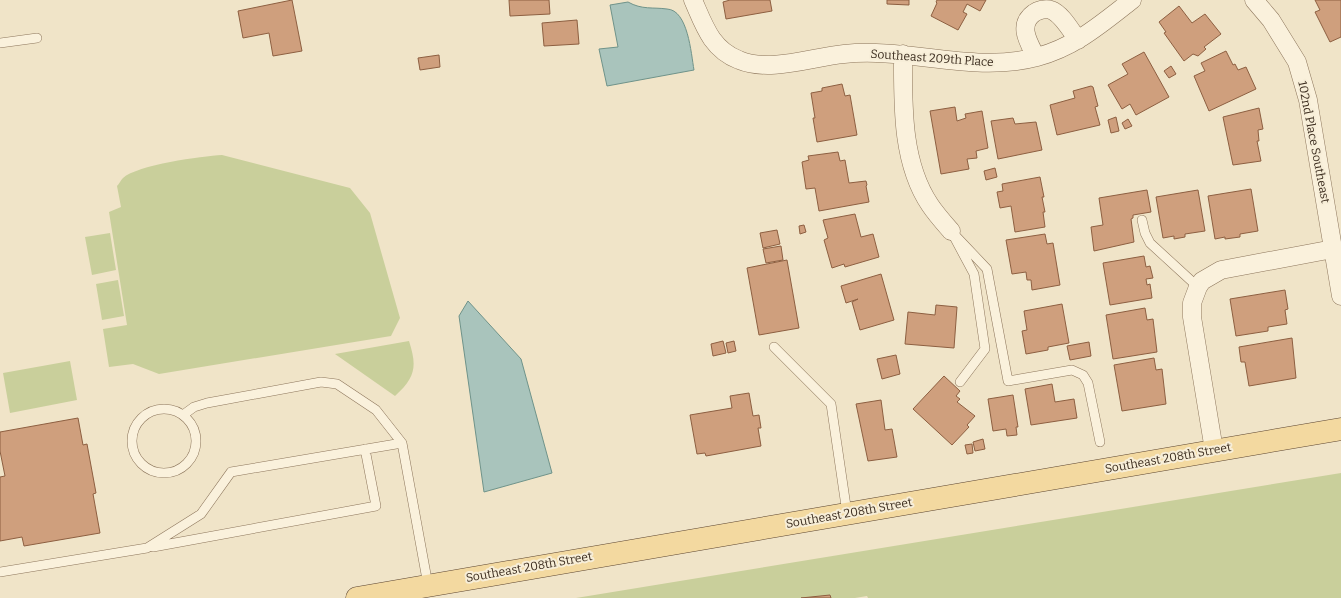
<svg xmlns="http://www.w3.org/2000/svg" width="1341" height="598" viewBox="0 0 1341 598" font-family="Bitter,serif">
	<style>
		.green { fill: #c9cf9b }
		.water { fill: #a9c4bc; stroke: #6f938a }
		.building { fill: #cf9f7d; stroke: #8d5f41 }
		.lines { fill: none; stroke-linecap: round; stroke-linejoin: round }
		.lane-casing { stroke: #8d765c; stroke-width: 10 }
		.street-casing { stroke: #8d765c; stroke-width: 19 }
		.primary-casing { stroke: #5b4430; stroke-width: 23 }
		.lane { stroke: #faf1dc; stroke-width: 9 }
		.street { stroke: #faf1dc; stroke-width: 18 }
		.primary { stroke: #f3d9a0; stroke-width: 22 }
		.labels { text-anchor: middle; stroke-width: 4; stroke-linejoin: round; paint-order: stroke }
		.street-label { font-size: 12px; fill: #3d2e20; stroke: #f7eed8 }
	</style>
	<rect width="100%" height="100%" fill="#f0e4c8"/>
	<path class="green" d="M222,155L350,188L370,213L400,318L391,336L159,374L133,364L109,367L103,329L127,325L109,212L121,207L117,186C119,184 121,180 123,178C137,165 202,156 222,155Z
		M110,233L116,270L92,275L85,237Z
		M118,280L124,316L102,320L96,284Z
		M409,341C417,366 416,377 395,396L335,354Z
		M70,361L77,400L10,413L3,373Z
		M1341,473V598H868L867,596L855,598H576Z"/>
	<path class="water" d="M628,2C642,10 653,7 667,9C688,10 691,53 694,70L607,86L599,49L618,47L610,5Z
		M468,301L521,359L552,473L484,492L459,316Z"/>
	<path class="building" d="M292,0L302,51L273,56L269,33L243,38L238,11Z
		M509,0H549L550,14L510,16Z
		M730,0H770L772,11L726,19L723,2Z
		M887,0H909V5L887,4Z
		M937,0H986L980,11L967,4L963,12L967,14L958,30L931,16L937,3L936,2Z
		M1315,0H1341V37L1330,42L1315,12L1320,10Z
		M1179,6L1192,23L1205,14L1221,34L1204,47L1206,49L1198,56L1193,54L1184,61L1164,33L1166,32L1159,22Z
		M577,20L579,44L544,46L542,23Z
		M1226,51L1233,65L1235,64L1238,70L1246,67L1256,89L1209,111L1194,76L1205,71L1201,63Z
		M1144,52L1169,97L1136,115L1130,104L1122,109L1108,85L1128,74L1122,64Z
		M439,55L440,67L420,70L418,58Z
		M1171,66L1176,74L1169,78L1164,71Z
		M842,84L845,96L850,95L857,135L817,142L813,118H815L811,93L822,91V88Z
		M1091,86L1093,87L1098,106L1095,107L1100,125L1057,135L1050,105L1075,98L1073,91Z
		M955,107L957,121L966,118L965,114L982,111L988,148L976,151L977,158L967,159L969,169L941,174L930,111Z
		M1259,108L1263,129L1258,130L1259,141H1257L1261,161L1233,165L1223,117Z
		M1116,117L1119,131L1111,133L1108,120Z
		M1013,118L1015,124L1036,122L1042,150L998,159L991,121Z
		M1128,119L1132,126L1125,129L1122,123Z
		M838,152L840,161L845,160L849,183L866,181L867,185L866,186L869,202L819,211L815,188L806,189L802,162L809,160L808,156Z
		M995,168L997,177L986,180L984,171Z
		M1040,177L1044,197H1042L1045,212H1043L1045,227L1015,232L1011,206L1000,208L997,192L1003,191L1002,184Z
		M1251,189L1258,231L1240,234V237L1225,239V237L1215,239L1208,196Z
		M1147,190L1151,212L1133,215V218L1131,219L1134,242L1094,251L1091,227L1103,225L1099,198Z
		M1198,190L1205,231L1185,234V237L1174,239V236L1163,238L1156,197Z
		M855,214L861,237L873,234L879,257L845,267L844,264L832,268L824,240L828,238L823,220Z
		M804,225L806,232L800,234L799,226Z
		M777,230L780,244L763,248L760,233Z
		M1045,234L1047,244L1053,243L1060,285L1032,290L1031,280H1027L1026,272L1012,274L1006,240Z
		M781,246L783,260L766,263L763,249Z
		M1144,256L1146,267L1150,266L1153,278L1146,279L1147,285L1150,284L1152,298L1110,305L1103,263Z
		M787,260L799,328L759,335L747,268Z
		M881,274L894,320L860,330L852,302L858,299L846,303L841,286Z
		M1285,290L1288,309L1285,310L1287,324L1268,327V331L1236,336L1230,299Z
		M1062,304L1069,343L1048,347V350L1026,354L1022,331L1027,330L1024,311Z
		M936,305L957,307L954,348L905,344L908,312L935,315Z
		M1145,308L1147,320L1153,319L1157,352L1113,359L1106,315Z
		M1292,338L1296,378L1249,386L1245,362H1241L1239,347Z
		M723,341L726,353L713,356L711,344Z
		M734,341L736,351L728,353L726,343Z
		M1089,342L1091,356L1070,360L1067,346Z
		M896,355L900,374L882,379L877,359Z
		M1154,358L1156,370L1162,369L1166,404L1122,411L1114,365Z
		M944,376L960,391L956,396L960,399L957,402L975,416L967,425L969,427L952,445L913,409Z
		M1052,384L1055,402L1074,399L1077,418L1031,425L1025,389Z
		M749,393L753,416L759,415L761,428H758L761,446L706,456L705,453L697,454L690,415L732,408L730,396Z
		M1013,395L1018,427H1016L1017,435L1007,436L1006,429L993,431L988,399Z
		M881,400L885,430L892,429L897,457L868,461L856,404Z
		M78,418L83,445L87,444L96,493L93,494L100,533L24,546L22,537L0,541V477L5,476L0,451V432Z
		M983,439L985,449L975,451L973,442Z
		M972,444L973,453L967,454L965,445Z
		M830,595L831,598H801Z"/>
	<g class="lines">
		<g class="lane-casing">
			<path id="lane" d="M0,43L37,38
				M1142,220L1145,233L1150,243L1198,287
				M774,347L831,404L847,513
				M960,382L985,349L974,274L951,231L987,269L1008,381L1072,370L1083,375L1088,383L1100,442
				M132 441a32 32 0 1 1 64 0a32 32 0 1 1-64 0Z
				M183,415L194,407L207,403L321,382L337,384L376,410L402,443L428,585
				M153,547L376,506L365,449
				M0,572L147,548L201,514L231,472L402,443"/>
		</g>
		<g class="street-casing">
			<path id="street" d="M693,0C704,25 711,49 739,60C770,73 812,57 844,54C908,47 973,74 1037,57C1075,47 1101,24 1132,0
				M1254,0L1271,20L1297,62L1308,100L1341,296
				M903,54C903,103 901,162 930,205C936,214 944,223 951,231
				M1036,57C1029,43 1017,25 1034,13C1038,10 1046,8 1051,10C1062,14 1071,31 1078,40
				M1214,450L1192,317V303L1198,287L1202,281L1221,270L1333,249"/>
		</g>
		<g class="primary-casing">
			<path id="primary" d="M357,598L1341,429"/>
		</g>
		<use href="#lane" class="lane"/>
		<use href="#street" class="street"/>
		<use href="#primary" class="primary"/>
	</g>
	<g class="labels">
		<g class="street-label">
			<text transform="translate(932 58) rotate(4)" y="4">Southeast 209th Place</text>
			<text transform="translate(1314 142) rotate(79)" y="4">102nd Place Southeast</text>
			<text transform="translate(1168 458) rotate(-10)" y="4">Southeast 208th Street</text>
			<text transform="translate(849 513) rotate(-10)" y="4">Southeast 208th Street</text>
			<text transform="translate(529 567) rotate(-10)" y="4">Southeast 208th Street</text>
		</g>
	</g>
</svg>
